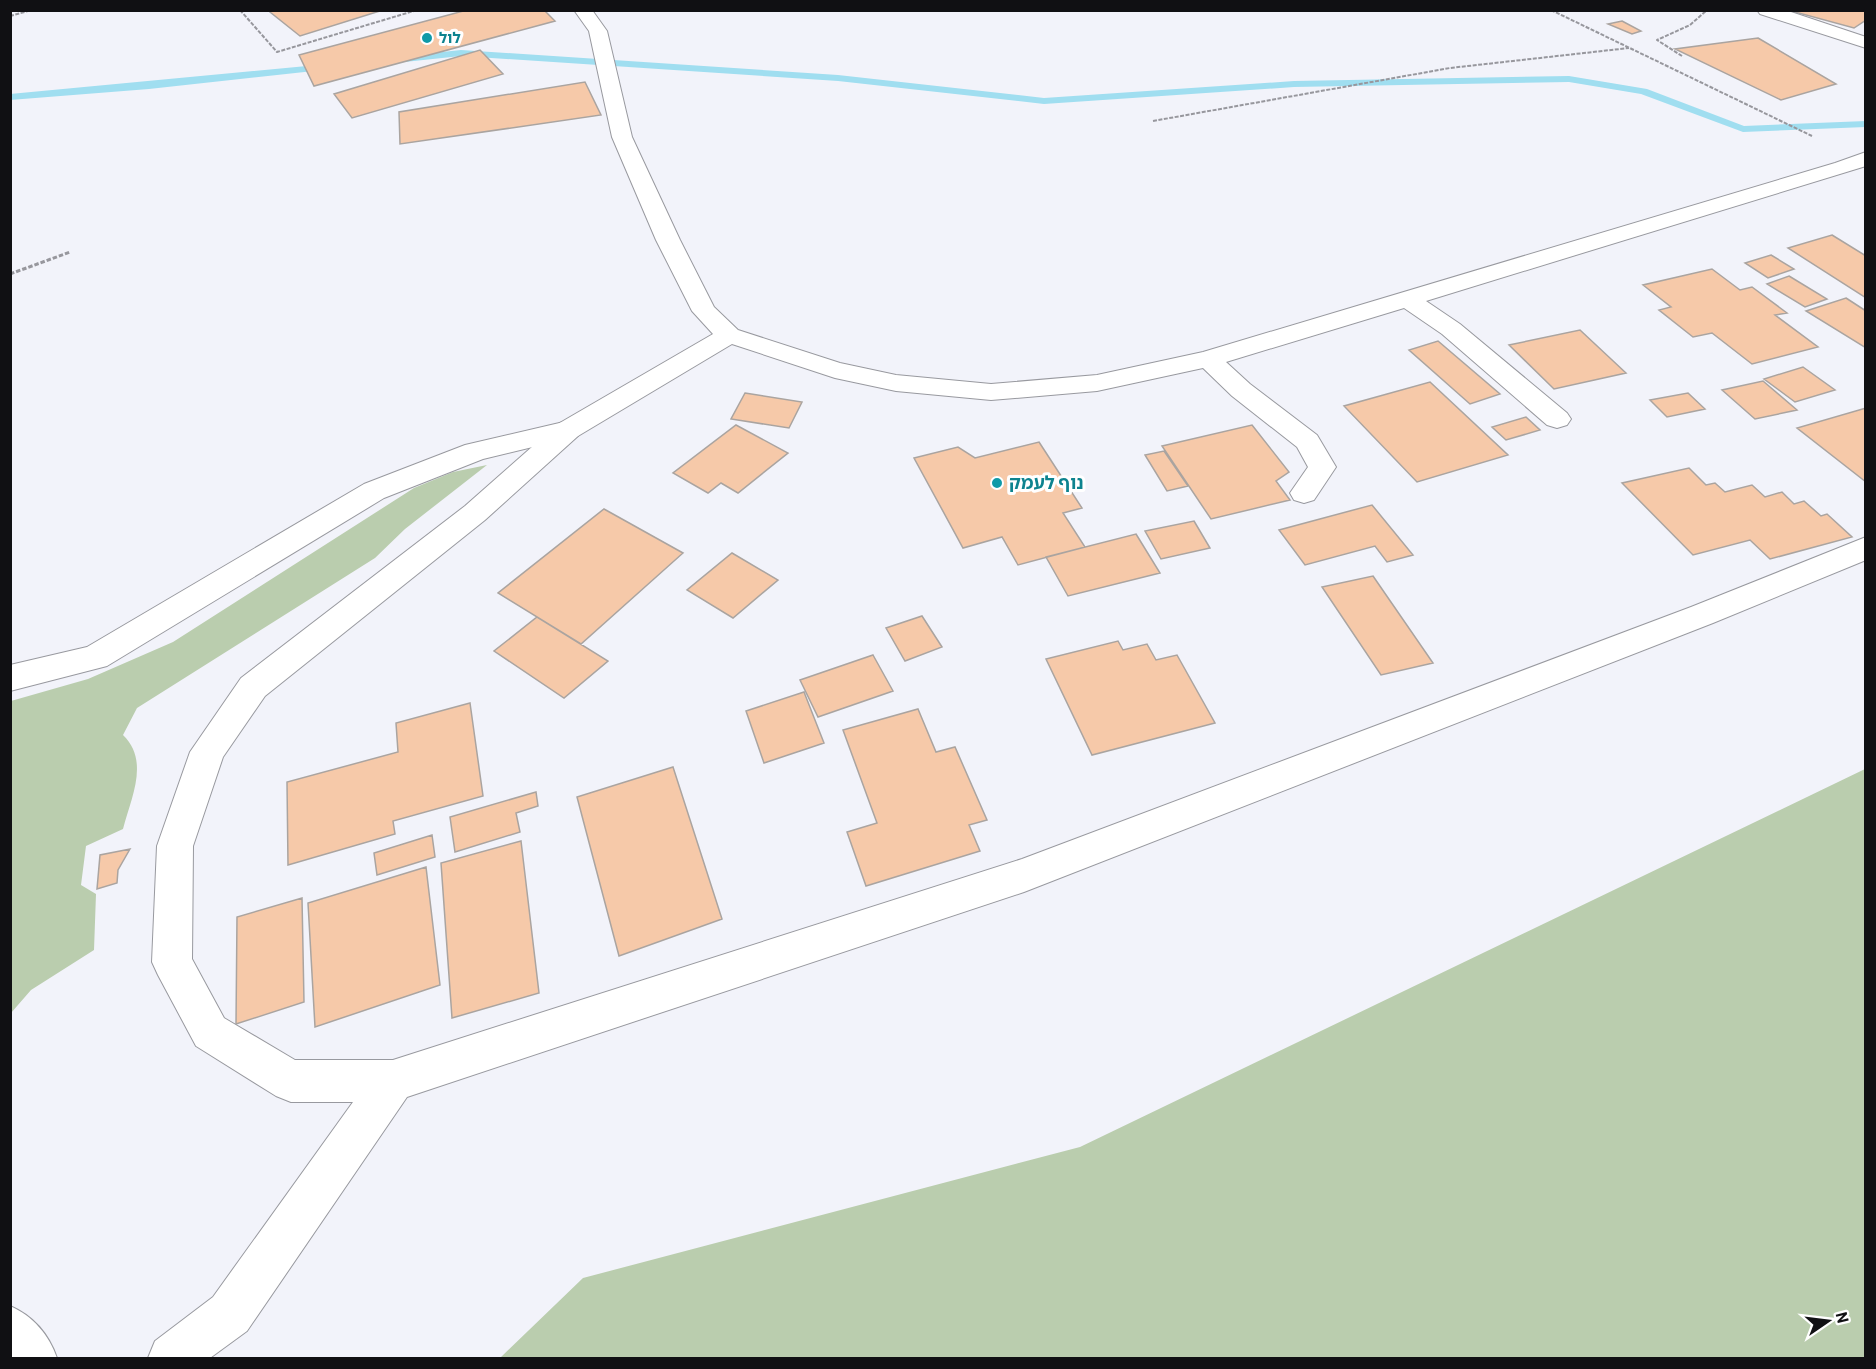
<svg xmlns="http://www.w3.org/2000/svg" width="1876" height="1369" viewBox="0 0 1876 1369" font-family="Barlow,'Noto Sans Hebrew',sans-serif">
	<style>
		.green { fill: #bacdae }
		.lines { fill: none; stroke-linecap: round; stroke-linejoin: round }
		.stream { fill: #a0def0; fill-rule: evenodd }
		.building { fill: #f6c9a9; stroke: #aaa4a0; stroke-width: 1.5 }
		.lane-casing { stroke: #98999f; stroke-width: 2 }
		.street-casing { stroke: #98999f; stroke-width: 2 }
		.path-far1 { stroke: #97979d; stroke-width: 2; stroke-dasharray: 4 1.5; stroke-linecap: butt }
		.path { stroke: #97979d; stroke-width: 3; stroke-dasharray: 4.5 2; stroke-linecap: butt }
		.lane { fill: #fff; fill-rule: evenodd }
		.street { fill: #fff; fill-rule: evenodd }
		.culture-dot { fill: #0f9aa8; stroke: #fff; stroke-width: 2 }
		.labels { text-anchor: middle; stroke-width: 6; stroke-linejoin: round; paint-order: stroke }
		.far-culture-label { font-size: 15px; font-weight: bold; fill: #0d838f; stroke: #fff; text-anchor: start }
		.culture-label { font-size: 18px; font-weight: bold; fill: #0d838f; stroke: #fff; text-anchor: start }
	</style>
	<rect width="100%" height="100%" fill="#f2f3fa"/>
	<path class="green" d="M487,465L405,529L375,558L137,708L123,735C150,761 131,798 123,829L86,846L81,885L96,894L94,950L31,990L11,1013V701L88,679L173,642L414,488L453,472Z
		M1865,769V1358H500L583,1278L1080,1147Z"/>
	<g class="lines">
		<path class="stream" d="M461,50L838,75L1044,98L1294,81L1569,76L1647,89L1744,126L1866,121V127L1743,132L1641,94L1569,82L1294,87L1044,104L838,81L461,56L395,63L390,60L395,57Z
			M328,64L333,67L332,69L149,89L10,100V94Z"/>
	</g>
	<path class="building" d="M276,10H383L300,36L270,12Z
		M467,10H544L555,21L314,86L299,55Z
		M1798,10H1866V20L1854,28L1795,12Z
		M1622,21L1641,31L1632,34L1608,24Z
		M1758,38L1836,84L1781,100L1675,49Z
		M480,50L503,74L352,118L334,94Z
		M585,82L601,115L400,144L399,112Z
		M1832,235L1866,256V298L1788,248Z
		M1771,255L1794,269L1768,278L1745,263Z
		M1712,269L1740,290L1752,287L1787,313L1775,315L1818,347L1752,364L1712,333L1693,337L1659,310L1671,307L1643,285Z
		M1789,276L1827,299L1805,307L1767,284Z
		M1846,298L1866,311V348L1806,311Z
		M1580,330L1626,373L1554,389L1509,345Z
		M1438,341L1500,394L1470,404L1409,350Z
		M1803,367L1835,390L1795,402L1764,379Z
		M1763,381L1797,410L1755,419L1722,390Z
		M1430,382L1508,455L1417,482L1344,406Z
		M745,393L802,402L789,428L731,419Z
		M1688,393L1705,409L1667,417L1650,400Z
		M1866,408V482L1797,428Z
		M1526,417L1540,430L1506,440L1492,427Z
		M736,425L788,453L738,493L721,483L708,493L673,473Z
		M1252,425L1289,472L1276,481L1290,500L1211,519L1162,446Z
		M1039,442L1082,508L1063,513L1085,547L1018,565L1002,537L963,548L914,458L958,447L975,458Z
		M1164,451L1188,486L1167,491L1145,455Z
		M1689,468L1706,485L1715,483L1725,492L1752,485L1765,497L1782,492L1794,504L1804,501L1821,516L1827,514L1852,537L1770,559L1750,540L1693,555L1622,483Z
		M1372,505L1413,555L1387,562L1375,546L1305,565L1279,530Z
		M604,509L683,553L581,644L498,593Z
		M1194,521L1210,548L1161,559L1145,531Z
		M1136,534L1160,573L1068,596L1046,557Z
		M732,553L778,580L733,618L687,590Z
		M1373,576L1433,663L1381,675L1322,587Z
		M922,616L942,647L905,661L886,628Z
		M537,617L608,661L564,698L494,651Z
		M1118,641L1123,650L1147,644L1156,660L1177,655L1215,723L1092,755L1046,659Z
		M873,655L893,691L818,717L800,680Z
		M804,692L824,743L764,763L746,711Z
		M470,703L483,796L393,821L395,834L288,865L287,782L398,752L396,723Z
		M918,709L936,752L955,747L987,820L969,825L980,851L866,886L847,832L877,823L843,730Z
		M673,767L722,919L619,956L577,797Z
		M536,792L538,806L516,813L520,832L455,852L450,817Z
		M432,835L435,857L377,875L374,853Z
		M521,841L539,993L452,1018L441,863Z
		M130,849L118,870L117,883L97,889L100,855Z
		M426,867L440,985L315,1027L308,903Z
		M302,898L304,1002L236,1024L237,917Z"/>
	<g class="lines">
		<g class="lane-casing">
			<path id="lane" d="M568,421L578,424L582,430L578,436L483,459L384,498L107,666L10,691V665L87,647L364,484L465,445Z"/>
		</g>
		<g class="street-casing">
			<path id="street" d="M574,10H592L607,31L632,137L680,240L714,307L738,330L840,363L896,375L991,384L1097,375L1203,352L1835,163L1866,152V166L1426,301L1460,324L1567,413L1571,419L1567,425L1557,428L1547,425L1442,334L1404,308L1226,362L1250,384L1317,435L1336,467L1314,500L1304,503L1294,500L1290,493L1308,467L1297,447L1232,396L1203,368L1097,391L991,400L896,391L835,378L732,344L578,436L485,520L265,696L223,757L193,846L192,959L224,1018L295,1060H393L1022,859L1691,607L1866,537V560L1713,623L1024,892L407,1097L247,1331L210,1358H148L155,1341L213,1297L353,1102H291L276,1096L196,1046L158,975L152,962L157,846L190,752L241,678L465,506L558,424L713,334L692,311L656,240L612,137L589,31Z
				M1757,10H1785L1866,37V48L1760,14Z
				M10,1306C33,1316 49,1335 57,1358H10Z"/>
		</g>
		<path class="path-far1" d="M240,10L277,52L417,10
			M1551,10L1812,136
			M10,16L32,10
			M1682,56L1657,40L1690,25L1707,10
			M1153,121L1450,68L1629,48"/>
		<path class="path" d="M10,274L70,252"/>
		<use href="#lane" class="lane"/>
		<use href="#street" class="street"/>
	</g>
	<g class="culture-dot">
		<circle cx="427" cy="38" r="6"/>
		<circle cx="997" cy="483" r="6"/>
	</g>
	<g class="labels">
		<g class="far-culture-label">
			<text x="439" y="43">לול</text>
		</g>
		<g class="culture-label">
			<text x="1009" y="489">נוף לעמק</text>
		</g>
	</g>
	<rect width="1876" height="1369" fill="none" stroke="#101013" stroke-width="24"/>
	<g transform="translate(1828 1321) rotate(76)" stroke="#ffffff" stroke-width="4.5" paint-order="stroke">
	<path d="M0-4.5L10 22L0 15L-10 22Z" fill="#101013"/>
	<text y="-9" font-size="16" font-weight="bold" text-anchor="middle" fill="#101013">N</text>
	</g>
</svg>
